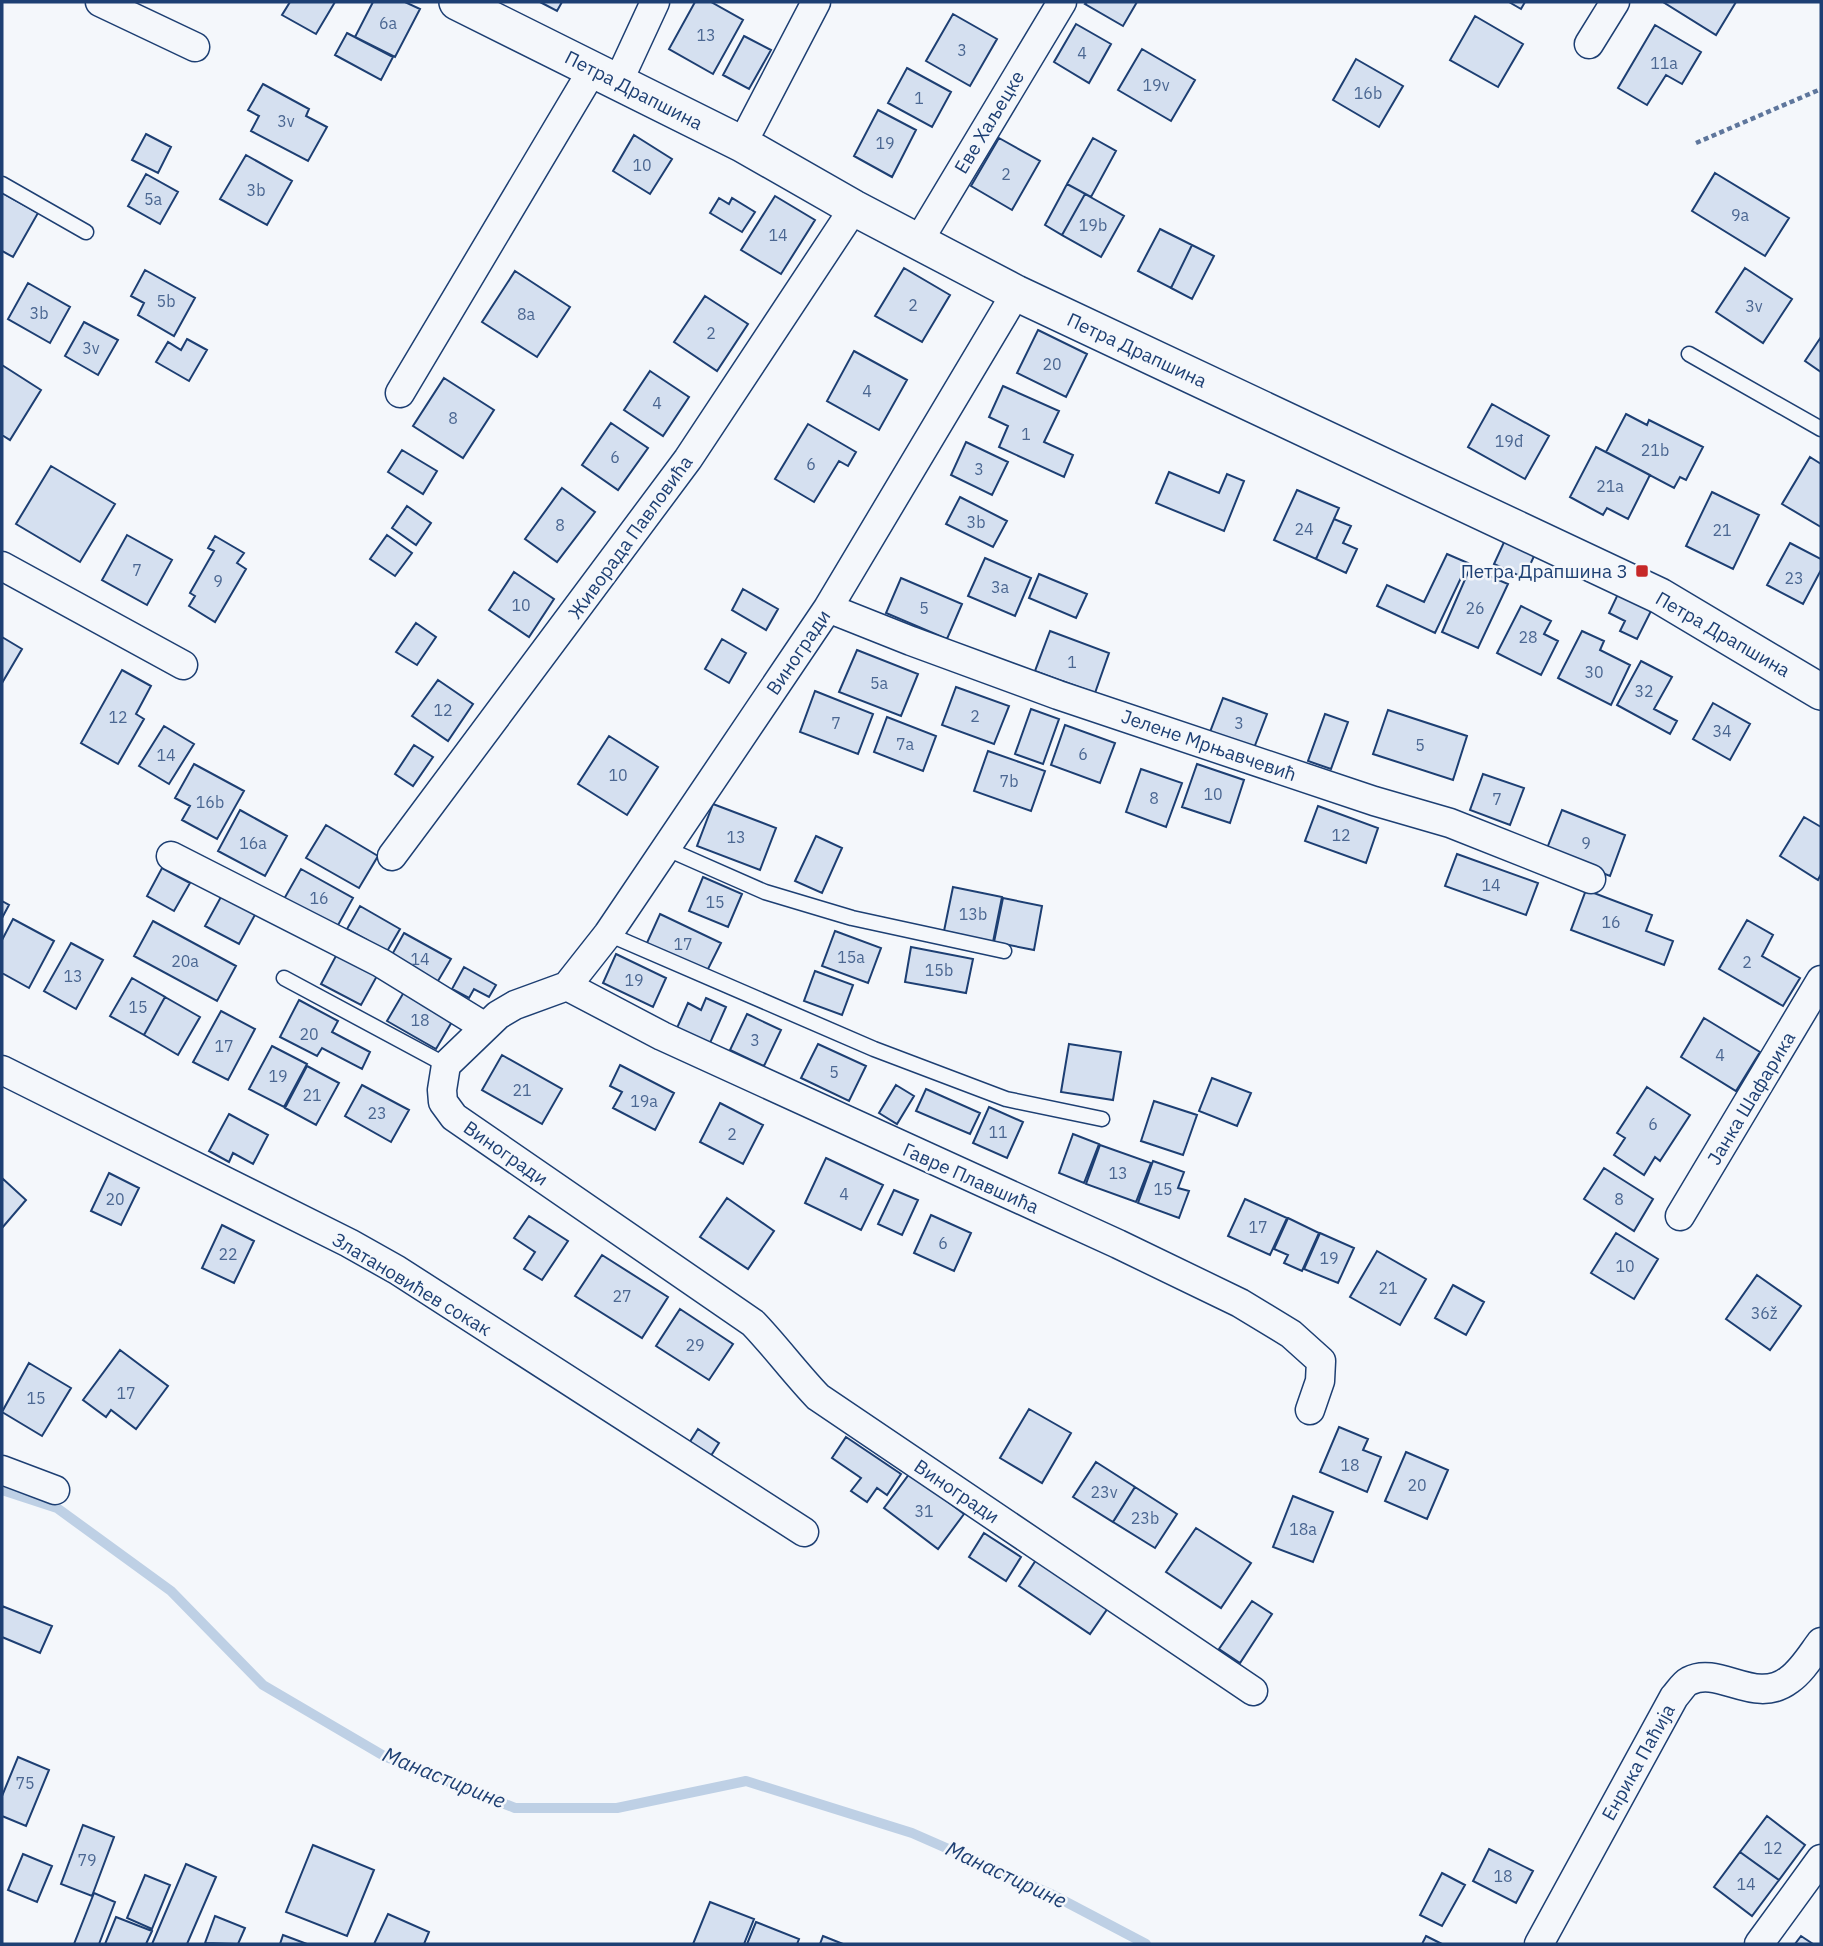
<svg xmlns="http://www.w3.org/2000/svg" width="1823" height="1946" viewBox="0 0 1823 1946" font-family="'IBM Plex Sans',sans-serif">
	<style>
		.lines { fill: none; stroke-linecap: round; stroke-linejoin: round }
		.stream { stroke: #bed0e5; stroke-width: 10 }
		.building { fill: #d5e0f0; stroke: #1d3f73; stroke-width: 2 }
		.service-casing { stroke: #1d3f73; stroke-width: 17 }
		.minor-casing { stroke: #1d3f73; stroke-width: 31 }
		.tertiary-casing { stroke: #1d3f73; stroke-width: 38 }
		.path { stroke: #5e769c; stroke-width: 4.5; stroke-dasharray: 5 3.5; stroke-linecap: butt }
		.service { stroke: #f4f7fb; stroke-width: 14 }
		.minor { stroke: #f4f7fb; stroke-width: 28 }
		.tertiary { stroke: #f4f7fb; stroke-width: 35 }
		.poi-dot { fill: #c62828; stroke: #f4f7fb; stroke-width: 2.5 }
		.labels { text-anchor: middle; stroke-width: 5; stroke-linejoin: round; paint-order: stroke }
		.number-label { font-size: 16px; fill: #4b6792 }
		.street-label { font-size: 19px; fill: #1d3f73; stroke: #f4f7fb }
		.poi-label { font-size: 19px; fill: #1d3f73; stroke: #f4f7fb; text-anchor: end }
		.water-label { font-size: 21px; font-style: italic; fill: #1d3f73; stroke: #f4f7fb }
	</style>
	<rect width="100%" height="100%" fill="#f4f7fb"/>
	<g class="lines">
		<path class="stream" d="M2,1490L57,1508L171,1591L263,1685L384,1756L515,1808H617L746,1781L912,1833L1051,1894L1146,1944"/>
	</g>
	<path class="building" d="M290,2H335L316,34L282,15Z
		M373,2H405L420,9L395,57L355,37Z
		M540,2H562L557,11Z
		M695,2H711L743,20L713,74L669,49Z
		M1087,2H1137L1123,26L1085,4Z
		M1509,2H1525L1521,9Z
		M1663,2H1736L1716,35Z
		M953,14L997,39L970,86L926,61Z
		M1475,16L1523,44L1498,87L1450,60Z
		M1076,24L1111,44L1089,83L1054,62Z
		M1655,25L1701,52L1682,84L1666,75L1647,105L1618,88Z
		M347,33L393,57L381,80L335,55Z
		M744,36L771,50L749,89L723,75Z
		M1142,49L1195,80L1171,121L1118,90Z
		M1356,59L1403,86L1379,127L1333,100Z
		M907,68L951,92L932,127L888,103Z
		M263,84L309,109L306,116L327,127L308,161L251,131L259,116L248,110Z
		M878,110L916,130L892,177L854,156Z
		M146,134L171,147L158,173L132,160Z
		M634,135L672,159L650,194L613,171Z
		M999,138L1040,161L1012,210L971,186Z
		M1093,138L1116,151L1091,197L1067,184Z
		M246,155L292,181L267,225L220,199Z
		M1715,173L1789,218L1765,256L1692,211Z
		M146,174L178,192L160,224L128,206Z
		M1067,184L1085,194L1062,235L1045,225Z
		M2,193L38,213L13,257L2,251Z
		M1085,194L1124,216L1101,257L1062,235Z
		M775,196L815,220L781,274L741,250Z
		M719,198L729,204L732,198L755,212L742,232L710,213Z
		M1160,229L1192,245L1171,288L1138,271Z
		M1192,245L1214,256L1192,299L1171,288Z
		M904,268L950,295L922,342L875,316Z
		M1745,268L1792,299L1763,343L1716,312Z
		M145,270L195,298L174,336L138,315L144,303L131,296Z
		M515,271L570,307L537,357L482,322Z
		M28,283L70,307L50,343L8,319Z
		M705,296L748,324L717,371L674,342Z
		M84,322L118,340L98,375L65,356Z
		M1038,330L1087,354L1066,397L1017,373Z
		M1821,337V372L1805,361Z
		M187,339L207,350L189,381L156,362L168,342L181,350Z
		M854,351L907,380L879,430L827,401Z
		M2,365L41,390L10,440L2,435Z
		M650,371L689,397L663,436L624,410Z
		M444,378L494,410L463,458L413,426Z
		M1003,386L1059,411L1044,442L1073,455L1064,477L999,447L1008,426L989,417Z
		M1492,404L1549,436L1525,479L1468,447Z
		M1626,414L1647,425L1649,420L1703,447L1686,480L1680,477L1674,488L1606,452Z
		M611,423L648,448L618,490L582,465Z
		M808,424L856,452L848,466L839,461L814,502L775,479Z
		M966,442L1008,462L992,495L951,475Z
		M1596,447L1650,475L1628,519L1607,508L1603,515L1570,497Z
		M402,450L437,471L423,494L388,472Z
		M1810,457L1821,464V527L1782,504Z
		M51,466L115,504L80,562L16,524Z
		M1169,472L1219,493L1227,474L1244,481L1224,531L1156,503Z
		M562,488L595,512L557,562L525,539Z
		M1297,490L1339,508L1316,559L1274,540Z
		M1712,492L1759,515L1733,569L1686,546Z
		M960,497L1007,521L993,547L946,524Z
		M407,506L431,523L416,545L392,528Z
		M1334,519L1351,526L1343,543L1357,549L1346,573L1316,559Z
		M127,535L172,560L147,605L102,580Z
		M387,535L412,553L395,576L370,559Z
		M215,536L244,553L237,563L246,569L215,622L189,606L195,596L190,593L214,551L208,548Z
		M1505,540L1535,554L1524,578L1494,564Z
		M1790,543L1821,559V570L1803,604L1767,585Z
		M1447,554L1468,563L1435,633L1377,606L1387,585L1424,602Z
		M985,558L1031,578L1015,616L968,596Z
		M1470,568L1508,584L1478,648L1442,632Z
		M514,572L554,599L529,637L489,610Z
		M1039,574L1087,594L1076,618L1029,598Z
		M901,578L962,604L947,639L886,613Z
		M743,589L778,609L766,630L732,610Z
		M1618,594L1651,611L1637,639L1620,631L1625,621L1609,613Z
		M1521,606L1551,621L1544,634L1558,641L1541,675L1497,653Z
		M416,623L436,637L417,665L396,652Z
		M1050,631L1109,653L1095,693L1035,671Z
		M1582,631L1604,641L1600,650L1630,665L1611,705L1558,678Z
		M2,637L22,649L2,683Z
		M722,639L746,653L729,683L705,669Z
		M857,650L918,674L901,716L839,692Z
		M1641,661L1672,677L1654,709L1677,721L1670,734L1617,705Z
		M122,670L151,686L136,714L144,719L118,764L81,743Z
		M438,680L473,704L448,741L412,716Z
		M956,687L1009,706L994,744L942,725Z
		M815,691L873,714L858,754L800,732Z
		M1223,698L1267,714L1254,748L1210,732Z
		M1713,703L1750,724L1730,760L1693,739Z
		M1031,709L1059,719L1043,764L1015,754Z
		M1388,710L1467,736L1453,780L1373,754Z
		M1325,714L1348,722L1331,769L1308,761Z
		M887,717L936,736L923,771L874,752Z
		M1065,725L1115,743L1100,783L1051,765Z
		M164,726L194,744L169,784L139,766Z
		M609,736L658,767L627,815L578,784Z
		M414,745L433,757L413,786L395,774Z
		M988,751L1045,771L1031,811L974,791Z
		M194,764L244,791L217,839L182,820L190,806L175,798Z
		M1197,764L1244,780L1230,823L1182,807Z
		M1141,769L1182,783L1166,827L1126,812Z
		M1483,774L1524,788L1510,825L1470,810Z
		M713,804L776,828L760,870L697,846Z
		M1318,806L1378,828L1366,863L1305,841Z
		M240,810L287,836L265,876L218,851Z
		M1562,810L1625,835L1610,876L1546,851Z
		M1804,817L1821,827V874L1818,880L1780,856Z
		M326,825L378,856L359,888L306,858Z
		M816,836L842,848L822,893L795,881Z
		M1457,854L1538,883L1526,915L1445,886Z
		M162,868L190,883L174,911L147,896Z
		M301,869L353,898L337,927L284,899Z
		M703,877L742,894L728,927L689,911Z
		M953,887L1002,897L993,942L944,931Z
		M1586,890L1652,915L1646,931L1673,941L1664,965L1571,930Z
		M222,895L256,913L239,944L205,926Z
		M1003,898L1042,906L1034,950L994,942Z
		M2,901L9,905L2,918Z
		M360,906L400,929L382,960L362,949L367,940L347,929Z
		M660,914L721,943L706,973L646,945Z
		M13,919L54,941L29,988L2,973V940Z
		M1747,920L1773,935L1762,956L1800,978L1783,1006L1719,969Z
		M153,921L236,966L217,1001L134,956Z
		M835,931L881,948L868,983L822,966Z
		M404,933L451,959L435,986L389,960Z
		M71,943L103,960L76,1009L44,991Z
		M911,947L973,959L966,993L905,982Z
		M337,954L377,976L361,1005L321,984Z
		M616,954L666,978L653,1007L603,983Z
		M464,967L496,985L489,997L474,989L469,998L452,989Z
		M815,971L853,985L842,1015L804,1001Z
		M132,978L165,997L144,1035L110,1016Z
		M404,992L453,1020L436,1049L387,1021Z
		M165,997L200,1017L178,1055L144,1035Z
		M706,998L726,1007L710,1043L677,1028L688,1003L701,1010Z
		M299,1000L338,1021L332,1032L370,1052L362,1069L322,1048L317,1056L280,1037Z
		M221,1011L255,1029L228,1080L193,1062Z
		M747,1014L781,1030L764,1066L730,1050Z
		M1704,1018L1760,1052L1736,1091L1681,1057Z
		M818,1044L866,1066L849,1101L801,1078Z
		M1069,1044L1121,1052L1113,1100L1061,1092Z
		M272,1046L307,1064L284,1107L249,1089Z
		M502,1055L562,1089L542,1124L482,1090Z
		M620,1065L674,1093L655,1130L613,1108L622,1092L610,1086Z
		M307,1066L339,1083L316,1125L285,1108Z
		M1212,1078L1251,1093L1237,1126L1199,1111Z
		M362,1085L409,1110L391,1142L345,1116Z
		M896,1085L914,1096L897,1124L879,1113Z
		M1647,1087L1690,1115L1660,1161L1655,1157L1644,1175L1614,1155L1625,1138L1617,1133Z
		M926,1089L980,1113L970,1134L916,1111Z
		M1154,1101L1197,1115L1183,1155L1141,1141Z
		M720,1103L763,1125L743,1164L700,1142Z
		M989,1107L1023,1122L1007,1158L973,1143Z
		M229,1114L268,1135L253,1164L233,1153L229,1162L209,1151Z
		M1073,1134L1099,1144L1084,1183L1059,1173Z
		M1100,1145L1151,1163L1136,1202L1086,1184Z
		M826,1158L883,1185L861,1230L805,1203Z
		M1153,1161L1184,1172L1178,1188L1189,1191L1179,1218L1138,1203Z
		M1604,1168L1653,1199L1634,1231L1584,1199Z
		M109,1173L139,1188L121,1225L91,1211Z
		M2,1178L26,1200L2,1228Z
		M894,1190L918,1200L902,1235L878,1224Z
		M727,1198L774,1231L748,1269L700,1237Z
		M1245,1199L1287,1218L1270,1255L1228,1236Z
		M931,1215L971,1233L954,1271L914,1253Z
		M529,1216L568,1241L542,1280L524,1269L535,1252L514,1238Z
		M1288,1218L1319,1233L1302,1271L1284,1263L1288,1255L1274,1249Z
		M222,1225L254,1241L234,1283L202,1268Z
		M1320,1233L1354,1248L1338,1283L1304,1269Z
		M1616,1233L1658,1259L1634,1299L1591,1273Z
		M1377,1251L1426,1279L1400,1325L1350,1297Z
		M602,1255L668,1297L642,1338L575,1296Z
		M1757,1275L1801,1306L1770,1350L1726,1319Z
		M1453,1285L1484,1302L1466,1335L1435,1318Z
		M680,1309L733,1344L709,1380L656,1346Z
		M120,1350L168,1386L136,1429L111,1410L106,1417L83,1400Z
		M29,1363L71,1388L42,1436L2,1412Z
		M1029,1409L1071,1433L1042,1483L1000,1458Z
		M1339,1427L1368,1439L1363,1450L1381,1457L1367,1492L1320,1472Z
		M698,1429L719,1443L707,1462L686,1448Z
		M846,1437L901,1474L887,1495L877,1488L867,1502L851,1491L861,1478L832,1458Z
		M1406,1452L1448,1470L1427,1519L1385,1501Z
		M1096,1462L1135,1487L1113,1522L1073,1497Z
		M910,1473L964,1514L938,1549L884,1508Z
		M1135,1487L1177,1514L1155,1548L1113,1522Z
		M1293,1496L1333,1512L1313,1562L1273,1547Z
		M1196,1528L1251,1563L1221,1608L1166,1572Z
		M984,1533L1021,1557L1006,1581L969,1557Z
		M1038,1557L1110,1605L1090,1634L1019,1586Z
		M1252,1601L1272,1614L1240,1663L1219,1649Z
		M2,1606L52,1626L40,1653L2,1637Z
		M18,1757L49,1770L26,1826L2,1816V1796Z
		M1767,1816L1805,1845L1779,1880L1740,1852Z
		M83,1825L114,1837L92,1896L61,1884Z
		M313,1845L374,1870L347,1936L286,1912Z
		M1489,1849L1533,1871L1516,1903L1473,1881Z
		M1740,1852L1779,1880L1752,1916L1714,1887Z
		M23,1854L52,1866L37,1902L8,1890Z
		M186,1864L216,1877L187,1944H152Z
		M1442,1873L1465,1885L1442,1926L1420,1915Z
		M145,1875L170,1885L152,1929L127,1918Z
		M94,1893L115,1902L99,1944H74Z
		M710,1902L754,1919L744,1944H693Z
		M388,1914L429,1932L424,1944H374Z
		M215,1916L245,1928L238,1944L205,1943Z
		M116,1917L152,1931L146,1944H105Z
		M756,1922L799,1939L797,1944H747Z
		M283,1935L307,1944H280Z
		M823,1936L843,1944H820Z
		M1426,1936L1442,1944H1422Z
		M1801,1936L1813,1944H1795Z"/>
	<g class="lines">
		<g class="service-casing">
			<path id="service" d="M2,184L86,232
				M1689,354L1821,429
				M665,848L765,892L852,918L1004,951
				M608,934L874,1049L1006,1099L1102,1119
				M284,978L446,1065"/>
		</g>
		<g class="minor-casing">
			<path id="minor" d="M100,2L195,47
				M1589,44L1615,2
				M618,82L655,2
				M742,144L816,2
				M918,242L1062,2
				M1016,293L828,608L608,934L567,986L515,1005L498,1015L446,1065L442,1090L443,1102L454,1117L753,1323C776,1347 795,1373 818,1397L1253,1691
				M400,393L593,69
				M2,566L183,665
				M828,608L911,641L1058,695L1374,801L1450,823L1591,879
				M171,856L381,963L485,1027
				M392,856L688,459L854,208
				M567,986L662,1036L1118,1244L1240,1303L1291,1334L1321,1361L1320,1381L1310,1410
				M2,1070L349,1243L397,1270L804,1532
				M1680,1216L1821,980
				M2,1470L55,1490
				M1539,1944L1674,1697C1678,1693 1683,1684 1689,1681C1719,1665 1755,1706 1789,1680C1802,1671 1812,1654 1821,1642
				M1759,1944L1821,1859"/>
		</g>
		<g class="tertiary-casing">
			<path id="tertiary" d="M457,2L742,144L854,208L1016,293L1660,596L1821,692"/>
		</g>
		<path class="path" d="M1696,143L1821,89"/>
		<use href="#service" class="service"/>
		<use href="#minor" class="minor"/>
		<use href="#tertiary" class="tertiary"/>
	</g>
	<rect class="poi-dot" x="1635" y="564" width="14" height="14" rx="3.5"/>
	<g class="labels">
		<g class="number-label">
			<text x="388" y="29">6a</text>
			<text x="706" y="41">13</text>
			<text x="962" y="56">3</text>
			<text x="1082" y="59">4</text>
			<text x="1664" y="69">11a</text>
			<text x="1156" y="91">19v</text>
			<text x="1368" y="99">16b</text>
			<text x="919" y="104">1</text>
			<text x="286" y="127">3v</text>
			<text x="885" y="149">19</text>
			<text x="642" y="171">10</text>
			<text x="1006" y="180">2</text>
			<text x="256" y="196">3b</text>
			<text x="153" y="205">5a</text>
			<text x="1740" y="221">9a</text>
			<text x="1093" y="231">19b</text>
			<text x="778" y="241">14</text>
			<text x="166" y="307">5b</text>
			<text x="913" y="311">2</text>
			<text x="1754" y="312">3v</text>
			<text x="39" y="319">3b</text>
			<text x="526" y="320">8a</text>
			<text x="711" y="339">2</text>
			<text x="91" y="354">3v</text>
			<text x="1052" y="370">20</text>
			<text x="867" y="397">4</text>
			<text x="657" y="409">4</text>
			<text x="453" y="424">8</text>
			<text x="1026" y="440">1</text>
			<text x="1509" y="447">19đ</text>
			<text x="1655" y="456">21b</text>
			<text x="615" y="463">6</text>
			<text x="811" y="470">6</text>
			<text x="979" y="475">3</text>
			<text x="1610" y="492">21a</text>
			<text x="976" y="528">3b</text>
			<text x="560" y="531">8</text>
			<text x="1304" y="535">24</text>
			<text x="1722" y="536">21</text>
			<text x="137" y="576">7</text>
			<text x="1794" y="584">23</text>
			<text x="218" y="587">9</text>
			<text x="1000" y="593">3a</text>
			<text x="521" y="611">10</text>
			<text x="924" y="614">5</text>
			<text x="1475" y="614">26</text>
			<text x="1528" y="643">28</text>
			<text x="1072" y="668">1</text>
			<text x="1594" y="678">30</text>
			<text x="879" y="689">5a</text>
			<text x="1644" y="697">32</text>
			<text x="443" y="716">12</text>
			<text x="975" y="722">2</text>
			<text x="118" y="723">12</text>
			<text x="836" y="729">7</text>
			<text x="1239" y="729">3</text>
			<text x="1722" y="737">34</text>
			<text x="905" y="750">7a</text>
			<text x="1420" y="751">5</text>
			<text x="1083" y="760">6</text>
			<text x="166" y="761">14</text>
			<text x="618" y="781">10</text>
			<text x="1009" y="787">7b</text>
			<text x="1213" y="800">10</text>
			<text x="1154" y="804">8</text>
			<text x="1497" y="805">7</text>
			<text x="210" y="808">16b</text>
			<text x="1341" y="841">12</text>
			<text x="736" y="843">13</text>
			<text x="253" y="849">16a</text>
			<text x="1586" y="849">9</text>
			<text x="1491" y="891">14</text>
			<text x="319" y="904">16</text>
			<text x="715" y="908">15</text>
			<text x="973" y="920">13b</text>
			<text x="1611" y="928">16</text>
			<text x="683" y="950">17</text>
			<text x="851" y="963">15a</text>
			<text x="420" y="965">14</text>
			<text x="185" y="967">20a</text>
			<text x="1747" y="968">2</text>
			<text x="939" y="976">15b</text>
			<text x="73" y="982">13</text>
			<text x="634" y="986">19</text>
			<text x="138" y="1013">15</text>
			<text x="420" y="1026">18</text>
			<text x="309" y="1040">20</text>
			<text x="755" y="1046">3</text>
			<text x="224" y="1052">17</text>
			<text x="1720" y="1061">4</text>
			<text x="834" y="1078">5</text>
			<text x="278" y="1082">19</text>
			<text x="522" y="1096">21</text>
			<text x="312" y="1101">21</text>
			<text x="644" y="1107">19a</text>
			<text x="377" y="1119">23</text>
			<text x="1653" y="1130">6</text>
			<text x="998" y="1138">11</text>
			<text x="732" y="1140">2</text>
			<text x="1118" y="1179">13</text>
			<text x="1163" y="1195">15</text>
			<text x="844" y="1200">4</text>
			<text x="115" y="1205">20</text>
			<text x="1619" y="1205">8</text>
			<text x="1258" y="1233">17</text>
			<text x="943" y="1249">6</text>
			<text x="228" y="1260">22</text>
			<text x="1329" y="1264">19</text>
			<text x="1625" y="1272">10</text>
			<text x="1388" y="1294">21</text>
			<text x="622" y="1302">27</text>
			<text x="1764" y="1319">36ž</text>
			<text x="695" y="1351">29</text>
			<text x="126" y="1399">17</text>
			<text x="36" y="1404">15</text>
			<text x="1350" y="1471">18</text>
			<text x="1417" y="1491">20</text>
			<text x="1104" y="1498">23v</text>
			<text x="924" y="1517">31</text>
			<text x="1145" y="1524">23b</text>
			<text x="1303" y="1535">18a</text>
			<text x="25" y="1789">75</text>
			<text x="1773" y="1854">12</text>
			<text x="87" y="1866">79</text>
			<text x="1503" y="1882">18</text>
			<text x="1746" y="1890">14</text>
		</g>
		<g class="street-label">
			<text transform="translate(634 90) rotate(27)" y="7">Петра Драпшина</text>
			<text transform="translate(989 122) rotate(-59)" y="7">Еве Хаљецке</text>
			<text transform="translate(1137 350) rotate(25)" y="7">Петра Драпшина</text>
			<text transform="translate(630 537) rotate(-54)" y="7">Живорада Павловића</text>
			<text transform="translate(1723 634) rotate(30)" y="7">Петра Драпшина</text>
			<text transform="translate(798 652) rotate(-56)" y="7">Виногради</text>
			<text transform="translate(1209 745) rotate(19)" y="7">Јелене Мрњавчевић</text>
			<text transform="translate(1751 1098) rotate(-59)" y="7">Јанка Шафарика</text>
			<text transform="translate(506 1153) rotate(35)" y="7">Виногради</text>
			<text transform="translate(971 1178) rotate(24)" y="7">Гавре Плавшића</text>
			<text transform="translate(412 1284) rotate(31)" y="7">Златановићев сокак</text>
			<text transform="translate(957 1491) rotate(34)" y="7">Виногради</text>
			<text transform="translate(1638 1762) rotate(-61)" y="7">Енрика Паћија</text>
		</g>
		<g class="poi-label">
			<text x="1628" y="578">Петра Драпшина 3</text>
		</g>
		<g class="water-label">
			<text transform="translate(444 1778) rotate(22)" y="7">Манастирине</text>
			<text transform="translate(1006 1875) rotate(25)" y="7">Манастирине</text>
		</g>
	</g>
	<rect width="1823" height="1946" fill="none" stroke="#1d3f73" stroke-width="7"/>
</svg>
